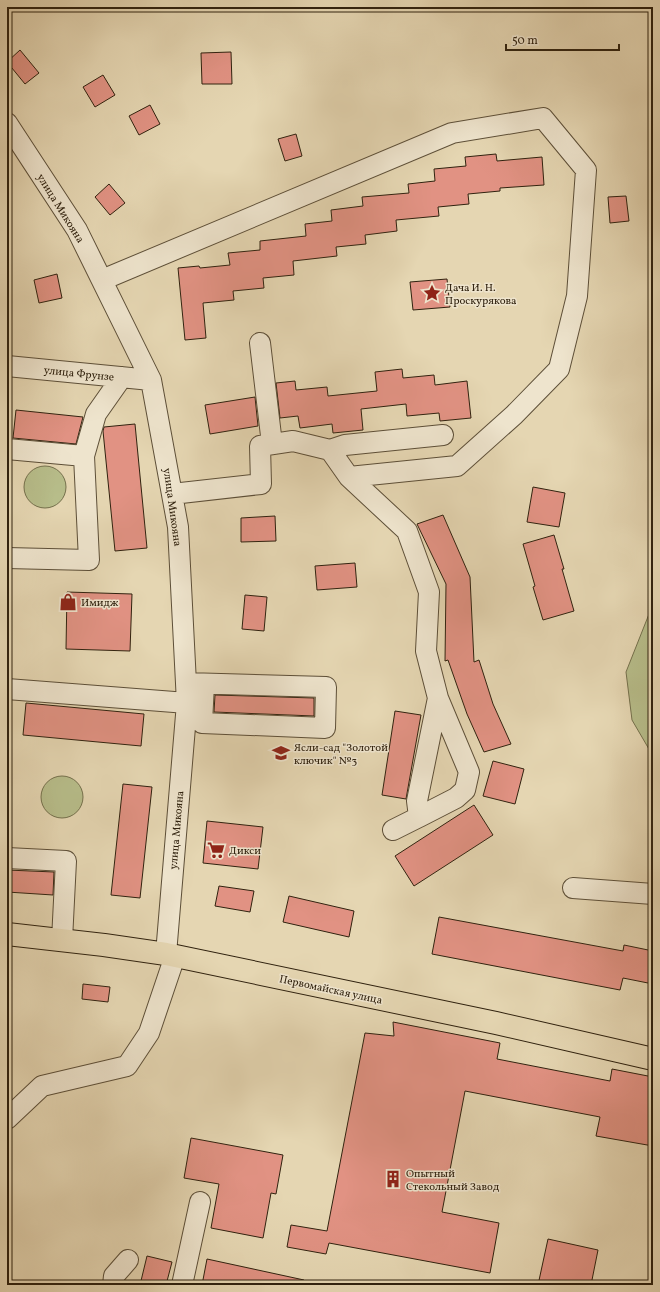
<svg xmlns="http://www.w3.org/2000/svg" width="660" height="1292" viewBox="0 0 660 1292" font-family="Vollkorn,serif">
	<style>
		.green { fill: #b7bd8a; stroke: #74704c }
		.building { fill: #e19283; stroke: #30220f }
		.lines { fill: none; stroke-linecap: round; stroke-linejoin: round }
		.minor-casing { stroke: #5d4f38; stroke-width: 22 }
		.major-casing { stroke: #30220f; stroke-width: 24 }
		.minor { stroke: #eee4cd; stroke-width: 20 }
		.major { stroke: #e5d6b2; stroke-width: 22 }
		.labels { text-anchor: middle; stroke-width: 3; stroke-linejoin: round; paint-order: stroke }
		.street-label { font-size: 11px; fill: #30220f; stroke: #eee4cd }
		.poi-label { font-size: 11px; fill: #30220f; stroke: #eee4cd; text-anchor: start }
	</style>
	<rect width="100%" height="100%" fill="#e5d6b2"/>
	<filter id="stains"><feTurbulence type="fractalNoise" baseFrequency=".005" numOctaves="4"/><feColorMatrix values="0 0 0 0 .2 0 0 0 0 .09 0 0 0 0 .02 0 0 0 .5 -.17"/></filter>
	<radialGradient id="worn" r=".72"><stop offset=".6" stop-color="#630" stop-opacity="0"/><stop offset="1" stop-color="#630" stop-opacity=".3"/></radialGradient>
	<path class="green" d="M24 487a21 21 0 1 1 42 0a21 21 0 1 1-42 0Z
		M653,604V756L632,720L626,672Z
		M41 797a21 21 0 1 1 42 0a21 21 0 1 1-42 0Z"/>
	<path class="building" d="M20,50L39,73L25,84L7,62Z
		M231,52L232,84H202L201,53Z
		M103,75L115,95L95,107L83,87Z
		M150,105L160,124L139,135L129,116Z
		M296,134L302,156L285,161L278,139Z
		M496,154L497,161L542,157L544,185L500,188V191L468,194L469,204L438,207L439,216L396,220L397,231L365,235L366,244L336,247L337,256L293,261L294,275L263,278L264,288L233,291L234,300L203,303L206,338L185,340L178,268L199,266L200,268L230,265L228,253L260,250V241L306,236L305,224L332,221L331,210L363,206L362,197L409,193L408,184L435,181L434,169L466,166L465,157Z
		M109,184L125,203L110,215L95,197Z
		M626,196L629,221L610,223L608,197Z
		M57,274L62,298L39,303L34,280Z
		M447,279L450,307L413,310L410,282Z
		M402,369L403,378L434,375L435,385L467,381L471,418L440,421L439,413L407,416L406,404L361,409L363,430L333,433L332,424L300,428L298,416L280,418L276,383L295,381L296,390L327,387L328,396L377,391L375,372Z
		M255,397L258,426L210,434L205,405Z
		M16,410L83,417L76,444L13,438Z
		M135,424L147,548L115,551L103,431L104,427Z
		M533,487L565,493L559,527L527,522Z
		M443,515L470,577L474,662L479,660L493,704L511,744L484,752L467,714L448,660L445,661L446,584L417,524Z
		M275,516L276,541L241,542V518Z
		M554,535L564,569H562L574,611L543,620L533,587L535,586L523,544Z
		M355,563L357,587L317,590L315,566Z
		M67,592L132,594L130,651L66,649Z
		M245,595L267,597L264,631L242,629Z
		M215,695L314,698V716L214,712Z
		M26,703L144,714L141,746L23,735Z
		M395,711L421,715L406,799L382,795Z
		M493,761L524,769L515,804L483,796Z
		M123,784L152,787L140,898L111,895Z
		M474,805L493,835L414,886L395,856Z
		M207,821L263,827L258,869L203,863Z
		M7,870L54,872L53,895L7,892Z
		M219,886L254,891L250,912L215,906Z
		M289,896L354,911L349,937L283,922Z
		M439,917L623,951L624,945L653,951V984L623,978L620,990L432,954Z
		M83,984L110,987L108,1002L82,999Z
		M393,1022L500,1043L497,1059L610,1081L612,1069L653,1077V1146L596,1136L600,1117L465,1091L442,1212L499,1223L490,1273L329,1243L326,1254L287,1247L291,1225L327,1231L365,1033L394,1036Z
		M191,1138L283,1155L276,1194L271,1193L263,1238L211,1228L219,1184L184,1178Z
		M548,1239L598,1250L591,1285H538Z
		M147,1256L172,1262L166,1285H140Z
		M207,1259L304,1280V1285H202Z"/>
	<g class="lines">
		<g class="minor-casing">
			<path id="minor" d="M7,123L77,230L151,380L178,527L187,703L166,954
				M102,280L452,133L543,118L586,170L577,296L559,369L514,415L457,466L349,477
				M260,343L272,444
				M7,366L151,380
				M7,449L84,456L89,560L7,558
				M330,450L345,445L443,435
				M84,456L96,414L122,377
				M172,494L261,484L260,446L293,441L330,450L349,477L407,531L429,592L426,651L438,698L417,801L419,817L456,798L465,790L469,772L438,698
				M186,683L326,687L325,728L202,723L204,684
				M7,689L187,703
				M393,830L419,817
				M7,858L66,861L62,940
				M573,888L653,894
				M7,1119L42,1086L127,1066L149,1033L175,956
				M113,1285L114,1276L128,1260
				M182,1285L200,1202"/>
		</g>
		<g class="major-casing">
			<path id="major" d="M7,934L104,945L166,954L496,1023L653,1059"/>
		</g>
		<use href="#minor" class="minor"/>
		<use href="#major" class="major"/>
	</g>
	<defs>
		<g id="sight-bare" transform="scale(1.38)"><path d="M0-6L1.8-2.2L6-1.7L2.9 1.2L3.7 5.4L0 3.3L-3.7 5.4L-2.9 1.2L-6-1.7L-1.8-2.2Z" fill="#8f2418" stroke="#eee4cd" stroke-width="2.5" paint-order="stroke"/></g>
		<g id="shop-bare" transform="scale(1.38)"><path d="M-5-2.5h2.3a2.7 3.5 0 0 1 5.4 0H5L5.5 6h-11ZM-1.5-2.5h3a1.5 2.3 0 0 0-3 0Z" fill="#8f2418" stroke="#eee4cd" stroke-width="2.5" paint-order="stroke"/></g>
		<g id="school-bare" transform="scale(1.38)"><path d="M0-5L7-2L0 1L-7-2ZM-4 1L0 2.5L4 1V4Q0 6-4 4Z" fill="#8f2418" stroke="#eee4cd" stroke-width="2.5" paint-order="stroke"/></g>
		<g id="supermarket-bare" transform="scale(1.38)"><path d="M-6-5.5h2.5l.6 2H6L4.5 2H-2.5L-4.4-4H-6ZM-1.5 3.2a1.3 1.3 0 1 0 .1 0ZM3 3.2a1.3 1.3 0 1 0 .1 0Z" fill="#8f2418" stroke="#eee4cd" stroke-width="2.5" paint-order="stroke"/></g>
		<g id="building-bare" transform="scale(1.38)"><path d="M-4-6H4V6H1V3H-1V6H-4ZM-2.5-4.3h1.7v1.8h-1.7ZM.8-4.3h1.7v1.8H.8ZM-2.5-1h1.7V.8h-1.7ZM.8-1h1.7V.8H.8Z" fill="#8f2418" stroke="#eee4cd" stroke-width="2.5" paint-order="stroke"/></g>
	</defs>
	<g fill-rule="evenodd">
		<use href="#sight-bare" x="432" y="293"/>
		<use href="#shop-bare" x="68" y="602"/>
		<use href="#school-bare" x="281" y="753"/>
		<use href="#supermarket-bare" x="216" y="850"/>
		<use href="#building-bare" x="393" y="1179"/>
	</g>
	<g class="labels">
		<g class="street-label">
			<text transform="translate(61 208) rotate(58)" y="4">улица Микояна</text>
			<text transform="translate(79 373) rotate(6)" y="4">улица Фрунзе</text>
			<text transform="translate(173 507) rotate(82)" y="4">улица Микояна</text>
			<text transform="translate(176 830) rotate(-85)" y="4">улица Микояна</text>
			<text transform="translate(331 989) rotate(12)" y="4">Первомайская улица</text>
		</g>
		<g class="poi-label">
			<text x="445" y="291">Дача И. Н.<tspan x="445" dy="13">Проскурякова</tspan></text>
			<text x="81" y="606">Имидж</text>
			<text x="294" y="751">Ясли-сад "Золотой<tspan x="294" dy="13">ключик" №3</tspan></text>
			<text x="229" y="854">Дикси</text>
			<text x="406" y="1177">Опытный<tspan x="406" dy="13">Стекольный Завод</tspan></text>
		</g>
	</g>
	<rect width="660" height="1292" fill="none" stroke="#e5d6b2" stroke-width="24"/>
	<rect x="8" y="8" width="644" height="1276" fill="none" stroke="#30220f" stroke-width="2"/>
	<rect x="12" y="12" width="636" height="1268" fill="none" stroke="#30220f"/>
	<path d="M506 44v6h113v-6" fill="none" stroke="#30220f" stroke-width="2"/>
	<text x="512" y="44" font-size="12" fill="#30220f" stroke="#eee4cd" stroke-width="3" paint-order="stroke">50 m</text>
	<rect width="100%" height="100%" filter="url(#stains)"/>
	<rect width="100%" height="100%" fill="url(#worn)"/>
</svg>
